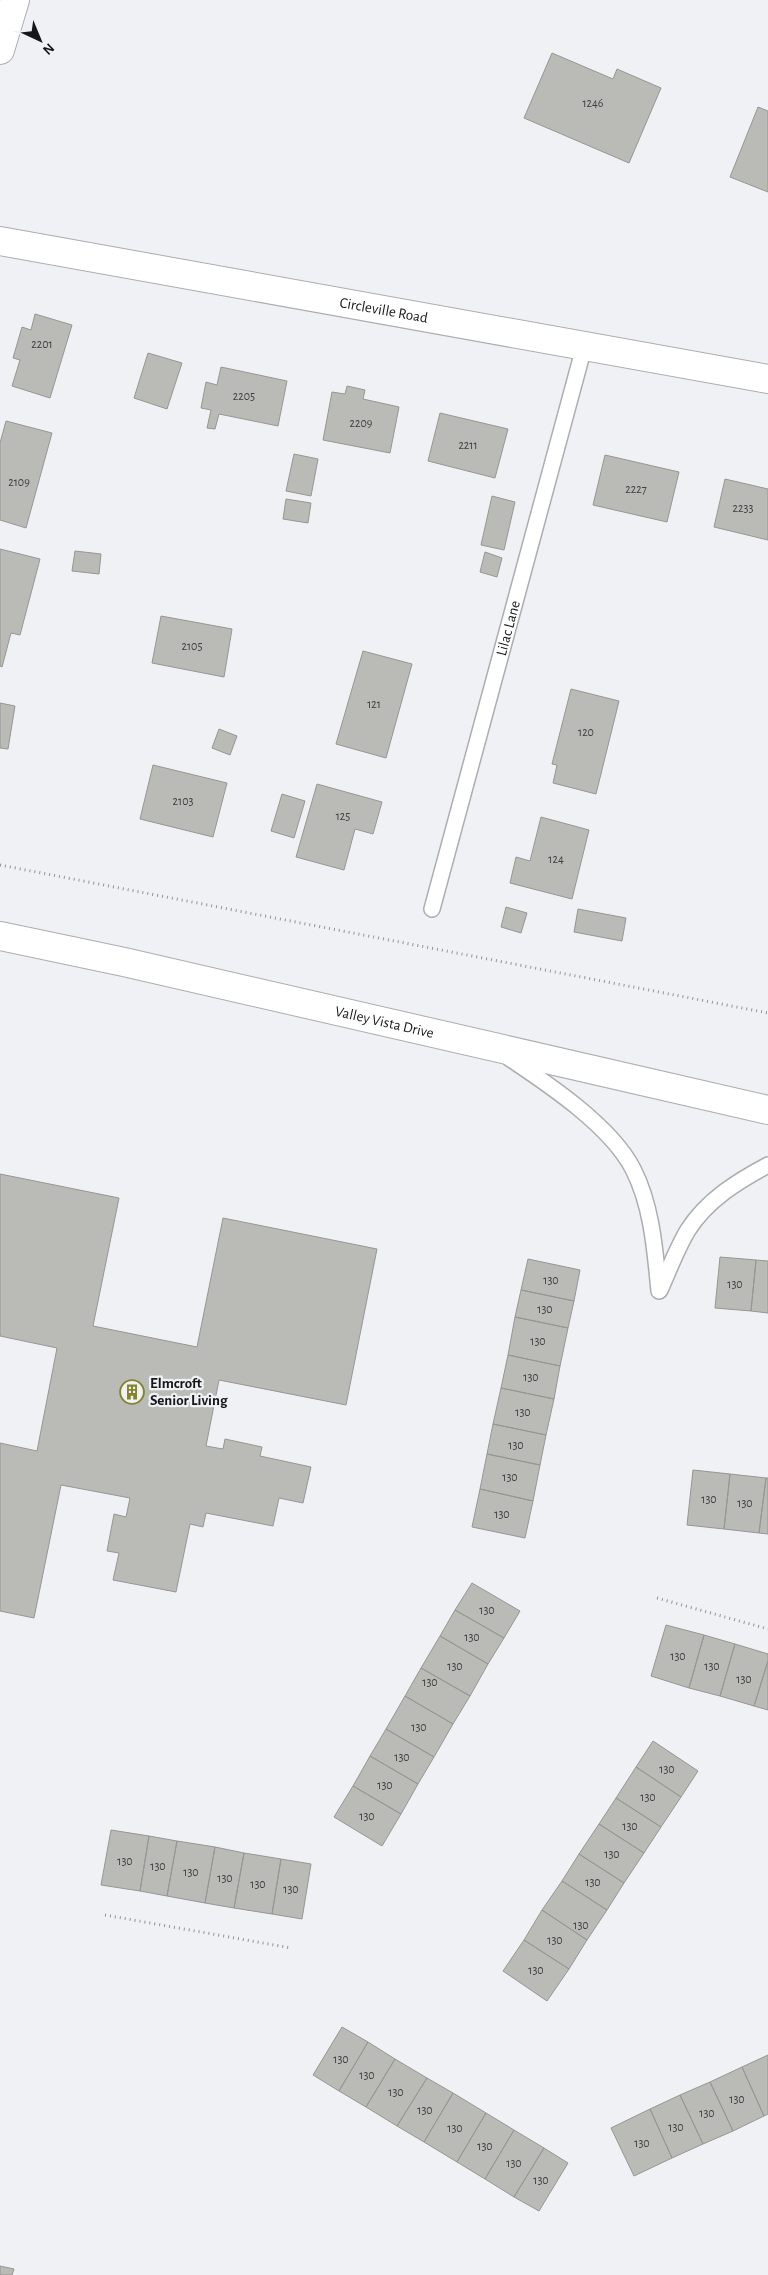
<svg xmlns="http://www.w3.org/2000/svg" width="768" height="2275" viewBox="0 0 768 2275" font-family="'Alegreya Sans',sans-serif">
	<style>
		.building { fill: #babab6; stroke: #969693 }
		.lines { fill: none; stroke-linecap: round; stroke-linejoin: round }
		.lane-casing { stroke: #abadb0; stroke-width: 18 }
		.street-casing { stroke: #abadb0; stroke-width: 30 }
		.secondary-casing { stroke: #abadb0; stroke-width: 30 }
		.path { stroke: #929496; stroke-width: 3; stroke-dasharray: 1 4; stroke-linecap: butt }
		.lane { stroke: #fff; stroke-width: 15 }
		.street { stroke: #fff; stroke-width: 28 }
		.secondary { stroke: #fff; stroke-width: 28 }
		.labels { text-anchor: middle; stroke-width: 4.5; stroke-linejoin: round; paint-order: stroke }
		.number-label { font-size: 12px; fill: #3f4040 }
		.street-label { font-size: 15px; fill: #161718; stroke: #eff1f4 }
		.poi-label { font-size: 15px; font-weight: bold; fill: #161718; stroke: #eff1f4; text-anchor: start }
	</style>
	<rect width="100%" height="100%" fill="#eff1f4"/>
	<path class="building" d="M552,53L613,79L617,69L661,88L629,163L524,118Z
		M758,107L768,111V192L730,177Z
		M35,314L72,325L50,398L12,386L20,360L13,358L22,327L31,330Z
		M148,353L182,363L167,409L134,398Z
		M221,367L287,381L278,426L219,414L215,429L207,428L211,410L201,408L206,382L217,385Z
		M347,386L365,390L363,399L399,407L390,453L323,440L332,392L345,394Z
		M440,413L508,429L495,478L428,461Z
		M6,421L52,433L26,528L0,520V443Z
		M294,454L318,459L311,496L286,491Z
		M605,455L679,472L667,522L593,505Z
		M725,479L768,489V540L714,527Z
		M492,496L515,502L504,550L481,545Z
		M286,499L311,503L308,523L283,519Z
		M0,549L40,559L20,635L11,633L2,667L0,666Z
		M75,551L101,554L99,574L72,571Z
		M485,552L502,558L497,577L480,572Z
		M161,616L232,629L224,677L152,663Z
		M363,651L412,664L386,758L336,744Z
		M571,689L619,701L596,794L553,783L557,765L552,764Z
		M0,703L15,706L8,749L0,748Z
		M219,729L237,736L230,755L212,748Z
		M153,765L227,783L213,837L140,819Z
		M317,784L382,802L373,834L355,829L344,870L296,857Z
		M282,794L305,801L294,838L271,831Z
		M541,817L589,830L572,899L510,883L516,857L530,861Z
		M506,907L527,913L521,933L501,927Z
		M578,909L626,918L622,941L574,932Z
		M0,1174L119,1198L93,1326L197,1347L223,1218L377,1249L346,1405L219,1380L206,1446L223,1449L225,1439L262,1447L260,1456L311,1467L303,1503L279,1498L273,1526L206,1513L203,1527L190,1524L176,1592L113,1580L119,1553L107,1551L114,1514L126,1517L130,1498L61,1485L34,1618L0,1611V1443L37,1451L57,1348L0,1336Z
		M720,1257L756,1260L751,1311L715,1308Z
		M528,1259L580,1270L574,1301L521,1290Z
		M756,1260L768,1261V1313L751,1311Z
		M521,1290L574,1301L568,1328L515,1317Z
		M515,1317L568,1328L560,1366L508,1355Z
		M508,1355L560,1366L554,1399L501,1388Z
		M501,1388L554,1399L546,1435L493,1424Z
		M493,1424L546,1435L540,1465L487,1454Z
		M487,1454L540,1465L533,1501L480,1489Z
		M693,1470L730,1474L724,1529L687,1525Z
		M730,1474L766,1478L759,1533L724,1529Z
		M766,1478H768V1534L759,1533Z
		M480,1489L533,1501L525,1538L472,1527Z
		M472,1583L520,1611L504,1638L455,1610Z
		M455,1610L504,1638L488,1664L440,1636Z
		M666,1625L704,1635L689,1688L651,1676Z
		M704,1635L735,1644L720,1696L689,1688Z
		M440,1636L488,1664L470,1696L421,1668Z
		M735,1644L768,1654V1661L754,1706L720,1696Z
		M768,1661V1710L754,1706Z
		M421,1668L470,1696L453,1724L405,1696Z
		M405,1696L453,1724L434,1757L386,1729Z
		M386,1729L434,1757L418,1784L370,1756Z
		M653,1741L698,1771L681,1797L636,1767Z
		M370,1756L418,1784L401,1814L353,1786Z
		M636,1767L681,1797L661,1827L616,1798Z
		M353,1786L401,1814L382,1846L334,1817Z
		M616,1798L661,1827L644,1853L599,1824Z
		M599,1824L644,1853L624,1883L579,1854Z
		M111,1830L149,1836L140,1891L101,1885Z
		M149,1836L177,1841L167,1896L140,1891Z
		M177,1841L215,1847L205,1903L167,1896Z
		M215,1847L244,1853L234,1908L205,1903Z
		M244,1853L281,1859L272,1914L234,1908Z
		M579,1854L624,1883L607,1910L562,1881Z
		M281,1859L311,1864L302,1919L272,1914Z
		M562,1881L607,1910L587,1940L542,1910Z
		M542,1910L587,1940L569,1969L524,1940Z
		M524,1940L569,1969L547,2001L503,1971Z
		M342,2027L368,2042L339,2091L313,2075Z
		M368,2042L395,2059L366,2107L339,2091Z
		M768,2055V2114L764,2116L742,2067Z
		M395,2059L427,2078L397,2126L366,2107Z
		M742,2067L764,2116L733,2131L710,2082Z
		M427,2078L453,2093L424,2142L397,2126Z
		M710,2082L733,2131L703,2144L680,2095Z
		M453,2093L486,2113L457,2162L424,2142Z
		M680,2095L703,2144L672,2158L650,2109Z
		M650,2109L672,2158L634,2176L611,2128Z
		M486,2113L514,2130L485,2179L457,2162Z
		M514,2130L544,2148L514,2197L485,2179Z
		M544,2148L568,2163L539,2211L514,2197Z
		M0,2266L14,2269L12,2275H0Z"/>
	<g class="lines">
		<g class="lane-casing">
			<g id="lane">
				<path id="s1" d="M432,909L584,347"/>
				<path d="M509,1058C548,1084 611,1126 633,1169C652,1206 655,1250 659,1291"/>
				<path d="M660,1290C669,1270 677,1248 688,1230C707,1200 738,1181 768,1165"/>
			</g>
		</g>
		<g class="street-casing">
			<g id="street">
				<path d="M0,50L15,0"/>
				<path id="s2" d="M0,241L768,379"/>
			</g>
		</g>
		<g class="secondary-casing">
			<g id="secondary">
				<path id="s3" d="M0,936L124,962L768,1110"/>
			</g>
		</g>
		<path class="path" d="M0,865L768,1013
			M657,1598L768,1629
			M105,1915L291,1948"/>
		<use href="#lane" class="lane"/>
		<use href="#street" class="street"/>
		<use href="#secondary" class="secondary"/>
	</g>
	<defs>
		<g id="building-ring" transform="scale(1.25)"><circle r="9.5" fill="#eff1f4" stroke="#85832b" stroke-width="1.5"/><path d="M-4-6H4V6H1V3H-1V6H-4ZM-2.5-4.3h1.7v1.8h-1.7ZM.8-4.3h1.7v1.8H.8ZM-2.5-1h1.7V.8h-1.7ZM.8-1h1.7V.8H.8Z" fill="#85832b"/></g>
	</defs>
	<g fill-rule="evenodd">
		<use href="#building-ring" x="132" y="1392"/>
	</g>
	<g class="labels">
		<g class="number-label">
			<text x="593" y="107">1246</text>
			<text x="42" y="348">2201</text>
			<text x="244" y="400">2205</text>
			<text x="361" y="427">2209</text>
			<text x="468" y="449">2211</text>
			<text x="19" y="486">2109</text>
			<text x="636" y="493">2227</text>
			<text x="743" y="512">2233</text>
			<text x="192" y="650">2105</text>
			<text x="374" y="708">121</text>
			<text x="586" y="736">120</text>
			<text x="183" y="805">2103</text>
			<text x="343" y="820">125</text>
			<text x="556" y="863">124</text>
			<text x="551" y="1284">130</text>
			<text x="735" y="1288">130</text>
			<text x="545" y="1313">130</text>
			<text x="538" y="1345">130</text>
			<text x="531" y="1381">130</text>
			<text x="523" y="1416">130</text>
			<text x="516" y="1449">130</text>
			<text x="510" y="1481">130</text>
			<text x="709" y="1503">130</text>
			<text x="745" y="1507">130</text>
			<text x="502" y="1518">130</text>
			<text x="487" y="1614">130</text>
			<text x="472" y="1641">130</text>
			<text x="678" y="1660">130</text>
			<text x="455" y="1670">130</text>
			<text x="712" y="1670">130</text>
			<text x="744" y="1683">130</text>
			<text x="430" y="1686">130</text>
			<text x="419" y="1731">130</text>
			<text x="402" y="1761">130</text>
			<text x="667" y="1773">130</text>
			<text x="385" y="1789">130</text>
			<text x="648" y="1801">130</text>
			<text x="367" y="1820">130</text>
			<text x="630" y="1830">130</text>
			<text x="612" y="1858">130</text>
			<text x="125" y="1865">130</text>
			<text x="158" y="1870">130</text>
			<text x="191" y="1876">130</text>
			<text x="225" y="1882">130</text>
			<text x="593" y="1886">130</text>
			<text x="258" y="1888">130</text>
			<text x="291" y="1893">130</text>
			<text x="581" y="1929">130</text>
			<text x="555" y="1944">130</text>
			<text x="536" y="1974">130</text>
			<text x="341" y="2063">130</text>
			<text x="367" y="2079">130</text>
			<text x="396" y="2096">130</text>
			<text x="737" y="2103">130</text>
			<text x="425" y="2114">130</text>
			<text x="707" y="2117">130</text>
			<text x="676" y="2131">130</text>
			<text x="455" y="2132">130</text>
			<text x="642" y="2147">130</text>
			<text x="485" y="2150">130</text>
			<text x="514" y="2167">130</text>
			<text x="541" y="2184">130</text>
		</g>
		<g class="street-label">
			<text dy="5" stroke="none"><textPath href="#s2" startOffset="390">Circleville Road</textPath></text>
			<text dy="5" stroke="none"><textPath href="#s1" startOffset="291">Lilac Lane</textPath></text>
			<text dy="5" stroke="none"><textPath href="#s3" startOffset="394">Valley Vista Drive</textPath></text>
		</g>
		<g class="poi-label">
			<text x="150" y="1388">Elmcroft<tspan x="150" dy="17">Senior Living</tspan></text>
		</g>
	</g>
	<g transform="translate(40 40) rotate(136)" stroke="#eff1f4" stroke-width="4" paint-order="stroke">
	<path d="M0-4L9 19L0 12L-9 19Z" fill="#161718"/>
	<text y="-8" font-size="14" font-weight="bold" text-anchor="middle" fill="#161718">N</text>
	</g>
</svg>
